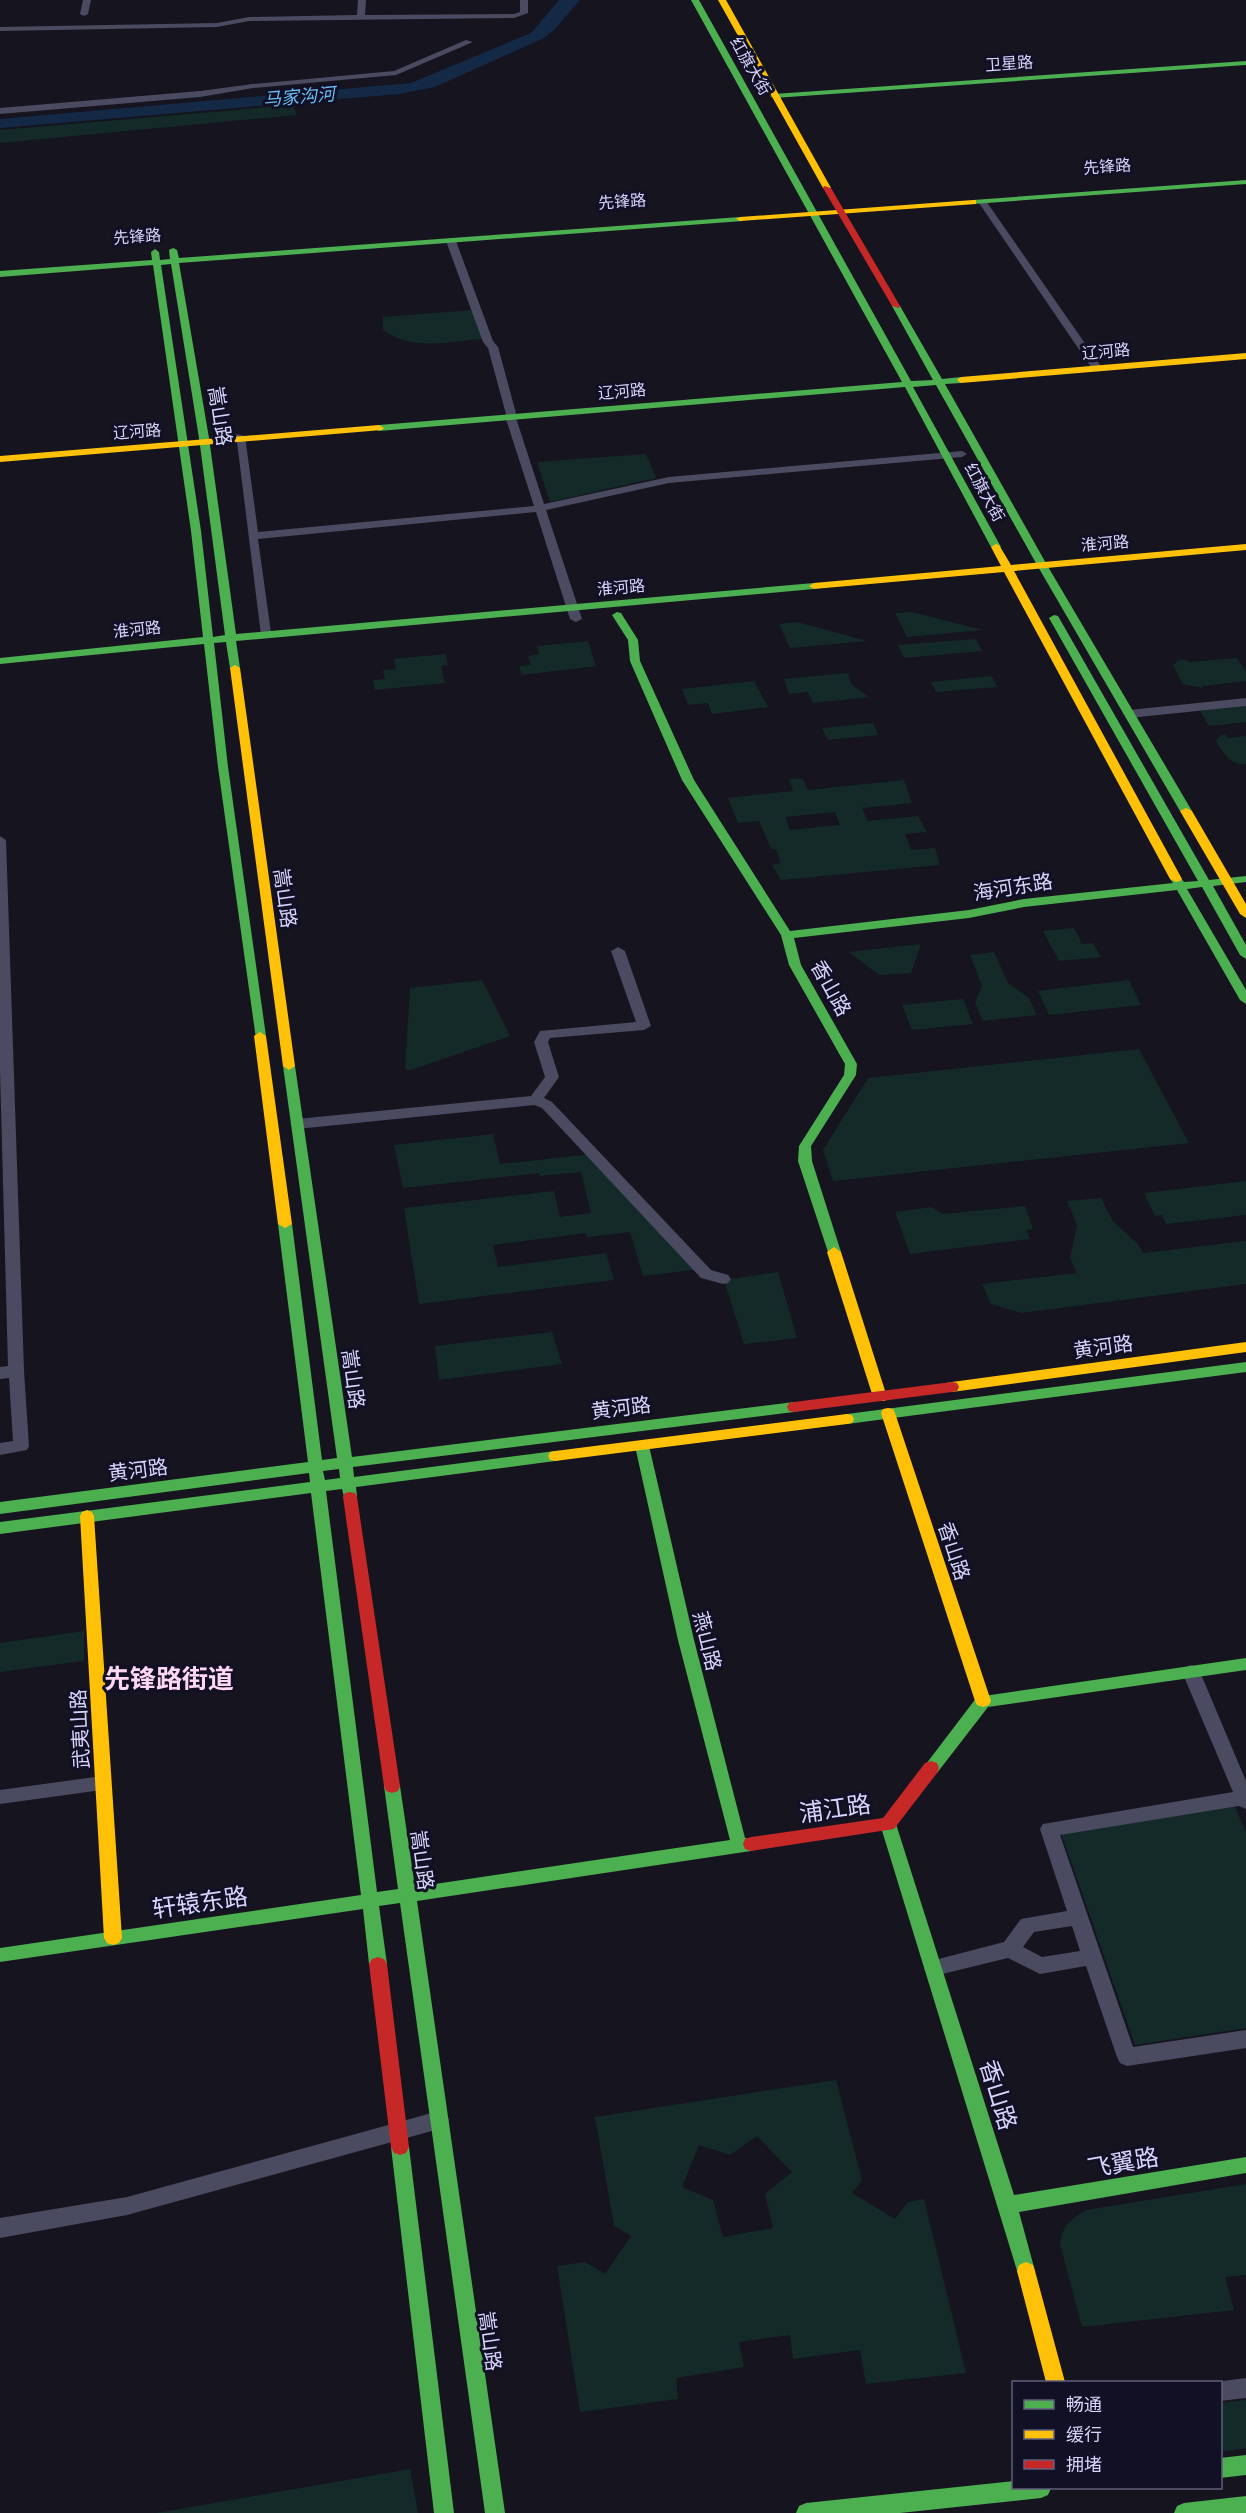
<svg xmlns="http://www.w3.org/2000/svg" width="1246" height="2513" viewBox="0 0 1246 2513" font-family="Manrope,'Noto Sans SC',sans-serif">
	<style>
		.green { fill: #132a29; fill-rule: evenodd }
		.water { fill: #132946 }
		.lines { fill: none; stroke-linecap: round; stroke-linejoin: round }
		.street { fill: #4a4a60; fill-rule: evenodd }
		.fast { fill: #4caf50; fill-rule: evenodd }
		.slow { fill: #ffc107; fill-rule: evenodd }
		.jam { fill: #c62828; fill-rule: evenodd }
		.labels { text-anchor: middle; stroke-width: 6; stroke-linejoin: round; paint-order: stroke }
		.far-street-label { font-size: 16px; fill: #d7d5fd; stroke: #121024 }
		.far-water-label { font-size: 18px; font-style: italic; fill: #69bef6; stroke: #121024 }
		.street-label { font-size: 20px; fill: #d7d5fd; stroke: #121024 }
		.near-street-label { font-size: 24px; fill: #d7d5fd; stroke: #121024 }
		.district-label { font-size: 26px; font-weight: bold; fill: #fdd7f1; stroke: #121024 }
	</style>
	<rect width="100%" height="100%" fill="#16141f"/>
	<path class="green" d="M293,105L297,115L0,143V130Z
		M472,310L482,339C448,342 412,351 383,330V317Z
		M646,454L656,478L550,502L537,462Z
		M912,612L983,630L907,637L895,613Z
		M797,622L867,641L790,648L779,624Z
		M976,639L982,651L904,658L898,645Z
		M588,641L596,666L522,675L519,666L531,665L528,656L539,654L537,646Z
		M446,654L448,665L441,666L445,683L375,690L373,680L385,679L383,670L396,669L394,659Z
		M1237,658L1246,672V681L1202,686L1203,688L1183,684L1173,665L1179,660H1187L1189,662Z
		M848,673L851,684L869,697L813,703L808,692L789,694L784,679Z
		M992,676L997,687L936,692L931,682Z
		M754,681L768,707L712,714L708,703L688,705L682,689Z
		M1246,706V722L1209,726L1200,711Z
		M873,723L878,735L828,740L822,728Z
		M1225,734L1228,738L1246,736V764C1229,765 1224,753 1216,741L1221,735Z
		M789,779H803L808,790L904,780L912,803L862,808L868,821L918,816L927,832L905,834L911,850L935,848L940,865L781,880L772,865L781,863L776,849H771L759,821L738,823L728,798L718,799L793,791ZM835,812L840,825L790,830L785,817Z
		M1074,928L1082,944L1093,943L1101,957L1059,961L1043,931Z
		M921,944L911,973L879,975L849,952Z
		M994,952L1008,983L1029,998L1037,1015L983,1021L975,1003L982,986L970,955Z
		M482,980L510,1036L408,1071L405,1068L410,988Z
		M1129,980L1141,1005L1049,1015L1038,991Z
		M963,999L973,1024L912,1030L902,1005Z
		M1139,1049L1189,1143L833,1181L823,1150L868,1078Z
		M493,1134L500,1164L593,1154L701,1269L643,1276L630,1232L587,1237L586,1233L493,1245L498,1267L606,1253L614,1280L419,1304L404,1208L554,1191L560,1217L591,1213L581,1172L540,1176L539,1173L403,1188L394,1145Z
		M1246,1181V1215L1166,1224L1162,1215L1155,1216L1144,1193Z
		M1101,1198L1112,1220L1138,1244L1143,1253L1246,1241V1284L1021,1313L991,1304L982,1284L1077,1273L1070,1258L1077,1225L1067,1201Z
		M1025,1206L1033,1229L1026,1230L1030,1239L910,1254L895,1212L932,1207L942,1214Z
		M778,1272L797,1338L744,1344L724,1280Z
		M552,1332L562,1364L439,1380L435,1346Z
		M84,1631V1661L0,1672V1643Z
		M1235,1807L1246,1832V2028L1135,2045L1061,1833Z
		M836,2080L862,2180L852,2193L895,2219L908,2202L924,2199L966,2373L866,2384L860,2350L793,2359L790,2335L739,2342L744,2367L676,2378L678,2399L580,2412L557,2266L585,2262L605,2274L631,2236L614,2226L595,2117ZM757,2136L792,2172L765,2194L773,2228L723,2237L713,2200L682,2187L699,2145L730,2155Z
		M1246,2184V2275L1225,2277L1234,2310L1082,2327L1060,2244C1062,2226 1071,2219 1086,2210Z
		M1246,2400V2448L1221,2452L1220,2403Z
		M410,2469L418,2513H156Z"/>
	<path class="water" d="M559,0H580L555,29L544,38L435,87L399,94L0,128V119L411,83L531,33Z"/>
	<g class="lines">
		<path class="street" d="M83,0H91L88,14L84,16L80,14Z
			M358,0H366L365,15L514,14L520,12V0H528V13L514,18L249,21L217,27L0,31V27L217,23L249,17L357,15Z
			M466,40L473,42L396,75L253,88L200,97L0,114V108L200,91L253,84L394,71Z
			M980,201H986L1100,365L1099,367H1091L979,203Z
			M451,238L456,241L493,341L498,347L516,413L515,415L544,504L669,477L962,451L967,454L962,457L669,483L546,510L582,619L576,622L570,619L536,512L258,539L271,633L265,636L261,635L236,434L245,436L258,532L534,506L505,416L506,414L488,348L483,342L446,241Z
			M1246,698V706L1129,718L1123,714L1129,710Z
			M0,836L6,840L24,1371L29,1446L27,1450L0,1455V1443L13,1441L9,1378L0,1379V1367L8,1366L0,1071Z
			M618,947L625,951L651,1026L644,1030L550,1038L548,1042L559,1077L544,1098L552,1102L711,1270L728,1275L731,1279L728,1283L723,1284L701,1278L542,1108L534,1105L297,1129L290,1124L297,1119L531,1096L545,1077L534,1042L540,1031L636,1022L611,951Z
			M1191,1665L1197,1667L1200,1672L1246,1781V1809L1239,1806L1060,1835L1133,2047L1246,2030V2048L1127,2066L1120,2063L1117,2057L1086,1966L1040,1974L1008,1958L934,1976L927,1974L924,1968L927,1962L1004,1942L1021,1919L1067,1911L1040,1829L1043,1824L1233,1792L1182,1672L1185,1667ZM1072,1926L1080,1951L1042,1957L1023,1947L1034,1932Z
			M102,1776L108,1778L111,1783L108,1788L102,1790L0,1804V1790Z
			M439,2111L446,2114L449,2120L446,2126L439,2129L127,2215L0,2238V2218L127,2197Z
			M1246,2378V2398L1220,2401V2382H1215Z"/>
		<path class="fast" d="M691,0H699L911,381L933,380L892,306L896,303L900,306L942,379L961,377L965,380L961,383L945,384L1047,565L1192,811L1190,813L1186,814L1180,811L1037,565L936,385L913,387L1001,547L999,549L991,547L905,387L379,431L374,428L379,425L902,382Z
			M1246,61V65L774,98L770,96L774,94Z
			M1246,180V184L973,204L969,202L973,200Z
			M740,217H743V221L179,263L209,438L236,634L814,583L819,586L814,589L236,641L240,668L235,671L230,668L226,642L214,643L228,767L266,1036L260,1040L256,1039L218,767L204,644L0,664V658L203,637L191,531L153,265L0,277V271L152,260L151,252L155,249L159,252L160,260L170,259L169,250L173,248L177,250L179,258ZM171,264L199,438L225,635L213,637L201,531L161,265Z
			M617,612L621,613L638,640L640,661L694,780L790,931L969,910L1024,899L1173,883L1170,879L1176,876L1180,877L1184,882L1198,881L1049,618L1054,615L1058,616L1209,880L1246,876V882L1213,886L1246,945V959L1240,955L1202,887L1187,889L1246,990V1004L1240,1000L1177,890L1024,907L969,918L794,938L801,965L857,1064L856,1075L811,1146L812,1161L841,1252L839,1255H829L798,1161L799,1146L844,1075L845,1064L789,965L781,935L682,780L630,661L628,640L612,615Z
			M289,1062L295,1066L352,1457L794,1402L799,1403L801,1407L799,1411L794,1412L353,1467L354,1477L555,1451L560,1452L562,1456L560,1460L555,1461L356,1487L357,1497L355,1501H345L342,1489L326,1491L377,1892L398,1889L384,1786L386,1781L392,1779L398,1781L400,1786L415,1887L730,1840L678,1640L635,1446L637,1442H647L649,1446L694,1640L745,1838L757,1839L759,1844L757,1849L751,1851L417,1901L505,2513H485L400,1903L379,1906L387,1964L384,1969L378,1971L372,1969L369,1964L363,1909L0,1962V1948L361,1895L311,1493L0,1534V1522L310,1482L309,1473L0,1514V1502L308,1462L278,1224L285,1220L292,1224L322,1460L337,1458L283,1066ZM339,1469L340,1478L325,1480L323,1471Z
			M1246,1362V1372L847,1424L842,1423L840,1419L842,1415L847,1414Z
			M1246,1658V1670L988,1707L937,1773L931,1775L925,1773L923,1768L977,1697Z
			M888,1817L894,1819L896,1824L1014,2195L1246,2157V2173L1019,2212L1035,2271L1033,2277L1026,2280L1019,2277L880,1824L882,1819Z
			M400,2139L406,2141L409,2147L454,2513H434L391,2147L394,2141Z
			M1246,2455V2475L1220,2478V2458Z
			M1014,2481V2488H1051L1048,2495L1041,2498L900,2513H796L799,2506L806,2503Z
			M1246,2496V2513H1174L1177,2506L1184,2503Z"/>
		<path class="slow" d="M718,0H726L831,188L830,190L823,188Z
			M973,200H976V204L740,221L736,219L740,217Z
			M1246,353V359L961,383L957,380L961,377Z
			M379,425L384,428L382,430L0,462V456Z
			M996,544L999,545L1011,565L1246,544V550L1014,571L1182,879L1180,881L1176,882L1170,879L1004,572L814,589L809,586L814,583L1001,566L991,547Z
			M235,665L240,668L295,1066L289,1070L283,1066L230,668Z
			M1186,808L1192,811L1246,904V918L1240,914L1180,811Z
			M260,1032L266,1036L292,1224L285,1228L278,1224L254,1036Z
			M834,1247L841,1252L887,1397L885,1401H875L873,1397L827,1252Z
			M1246,1342V1352L952,1392L947,1391L945,1387L947,1383L952,1382Z
			M888,1408L893,1409L895,1413L991,1701L989,1705L983,1707L977,1705L975,1701L881,1413L883,1409Z
			M847,1414L852,1415L854,1419L852,1423L847,1424L555,1461L550,1460L548,1456L550,1452L555,1451Z
			M87,1510L92,1512L94,1516L122,1938L119,1943L113,1945L107,1943L104,1938L80,1516L82,1512Z
			M1026,2262L1033,2265L1035,2271L1065,2382H1046L1017,2271L1019,2265Z"/>
		<path class="jam" d="M824,186L831,188L900,306L899,308L892,306L823,188Z
			M952,1382L957,1383L959,1387L957,1391L952,1392L794,1412L789,1411L787,1407L789,1403L794,1402Z
			M350,1492L355,1493L357,1497L400,1786L398,1791L392,1793L386,1791L384,1786L343,1497L345,1493Z
			M931,1761L937,1763L939,1768L937,1773L894,1829L751,1851L745,1849L743,1844L745,1839L751,1837L883,1818L925,1763Z
			M378,1957L384,1959L387,1964L409,2147L406,2153L400,2155L394,2153L391,2147L369,1964L372,1959Z"/>
	</g>
	<g class="labels">
		<g class="far-street-label">
			<text transform="translate(1009 63) rotate(-4)" y="6">卫星路</text>
			<text transform="translate(751 66) rotate(60)" y="6">红旗大街</text>
			<text transform="translate(1107 166) rotate(-4)" y="6">先锋路</text>
			<text transform="translate(622 201) rotate(-4)" y="6">先锋路</text>
			<text transform="translate(137 236) rotate(-4)" y="6">先锋路</text>
			<text transform="translate(1106 351) rotate(-5)" y="6">辽河路</text>
			<text transform="translate(622 391) rotate(-5)" y="6">辽河路</text>
			<text transform="translate(137 431) rotate(-4)" y="6">辽河路</text>
			<text transform="translate(985 492) rotate(61)" y="6">红旗大街</text>
			<text transform="translate(1105 543) rotate(-5)" y="6">淮河路</text>
			<text transform="translate(621 587) rotate(-5)" y="6">淮河路</text>
			<text transform="translate(137 629) rotate(-6)" y="6">淮河路</text>
		</g>
		<g class="far-water-label">
			<text transform="translate(299 97) rotate(-5)" y="6">马家沟河</text>
		</g>
		<g class="street-label">
			<text transform="translate(220 416) rotate(81)" y="7">嵩山路</text>
			<text transform="translate(1013 887) rotate(-9)" y="7">海河东路</text>
			<text transform="translate(285 898) rotate(82)" y="7">嵩山路</text>
			<text transform="translate(831 988) rotate(61)" y="7">香山路</text>
			<text transform="translate(1103 1347) rotate(-8)" y="7">黄河路</text>
			<text transform="translate(353 1379) rotate(82)" y="7">嵩山路</text>
			<text transform="translate(621 1408) rotate(-7)" y="7">黄河路</text>
			<text transform="translate(138 1470) rotate(-7)" y="7">黄河路</text>
			<text transform="translate(954 1551) rotate(72)" y="7">香山路</text>
			<text transform="translate(707 1641) rotate(76)" y="7">燕山路</text>
			<text transform="translate(80 1729) rotate(-93)" y="7">武夷山路</text>
			<text transform="translate(422 1860) rotate(82)" y="7">嵩山路</text>
			<text transform="translate(490 2341) rotate(82)" y="7">嵩山路</text>
		</g>
		<g class="near-street-label">
			<text transform="translate(835 1809) rotate(-8)" y="8">浦江路</text>
			<text transform="translate(200 1903) rotate(-8)" y="8">轩辕东路</text>
			<text transform="translate(998 2095) rotate(73)" y="8">香山路</text>
			<text transform="translate(1123 2163) rotate(-10)" y="8">飞翼路</text>
		</g>
		<g class="district-label">
			<text x="169" y="1688">先锋路街道</text>
		</g>
	</g>
	<rect x="1012" y="2381" width="210" height="108" fill="#121024" stroke="#615f7b" stroke-width="1.5"/>
	<rect x="1024" y="2400" width="30" height="9" fill="#4caf50" stroke="#615f7b" stroke-width="1.5"/>
	<text x="1066" y="2411" font-size="18" fill="#d7d5fd">畅通</text>
	<rect x="1024" y="2430" width="30" height="9" fill="#ffc107" stroke="#615f7b" stroke-width="1.5"/>
	<text x="1066" y="2441" font-size="18" fill="#d7d5fd">缓行</text>
	<rect x="1024" y="2460" width="30" height="9" fill="#c62828" stroke="#615f7b" stroke-width="1.5"/>
	<text x="1066" y="2471" font-size="18" fill="#d7d5fd">拥堵</text>
</svg>
